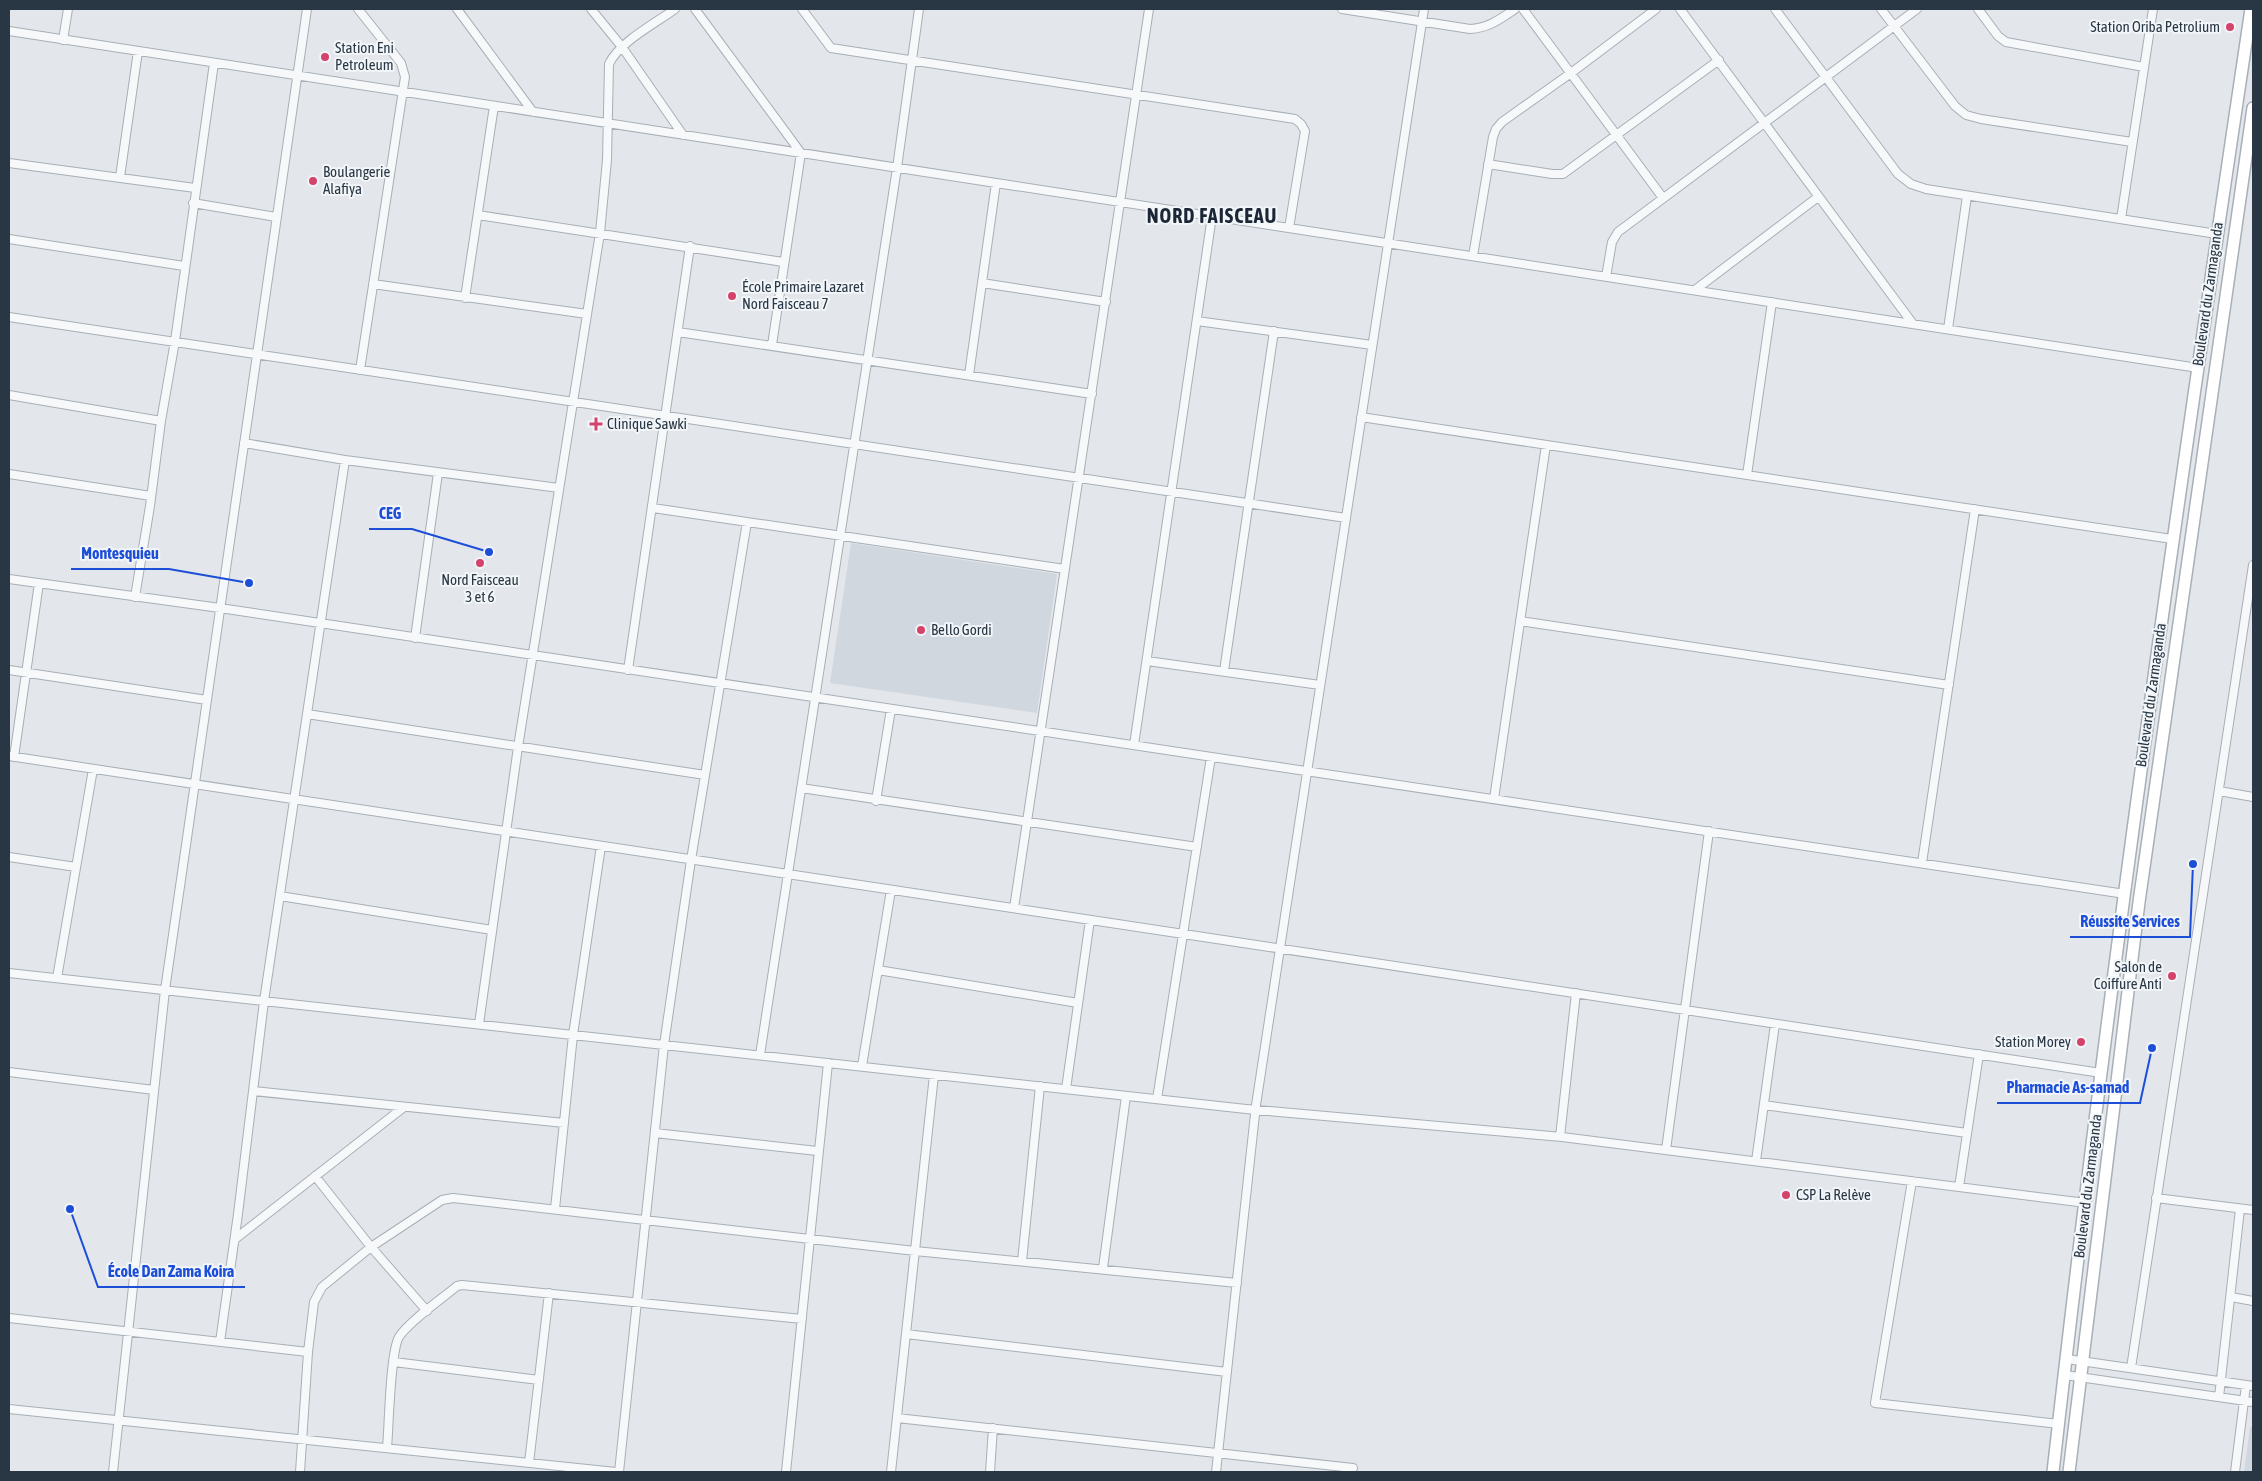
<svg xmlns="http://www.w3.org/2000/svg" width="2262" height="1481" viewBox="0 0 2262 1481" font-family="'Asap Condensed',sans-serif">
	<style>
		.built { fill: #d1d7de }
		.lines { fill: none; stroke-linecap: round; stroke-linejoin: round }
		.minor-casing { stroke: #a7afb7; stroke-width: 10 }
		.secondary-casing { stroke: #a7afb7; stroke-width: 14 }
		.minor { stroke: #f6f8f9; stroke-width: 8 }
		.secondary { stroke: #fff; stroke-width: 11 }
		.poi-dot { fill: #d6436a; stroke: #f3f6f9; stroke-width: 2 }
		.labels { text-anchor: middle; stroke-width: 4; stroke-linejoin: round; paint-order: stroke }
		.poi-label { font-size: 15px; fill: #293745; stroke: #f3f6f9; text-anchor: start }
		.street-label { font-size: 15px; fill: #293745; stroke: #f3f6f9 }
		.district-label { font-size: 20px; font-weight: bold; letter-spacing: 1px; fill: #1b2736; stroke: #f3f6f9 }
		.leader { fill: none; stroke: #1d4ed8; stroke-width: 2 }
		.callout-dot { fill: #1d4ed8; stroke: #f3f6f9; stroke-width: 2 }
		.callout-label { font-size: 16px; text-anchor: middle; font-weight: bold; fill: #1d4ed8; stroke: #f3f6f9; stroke-width: 4; stroke-linejoin: round; paint-order: stroke }
	</style>
	<rect width="100%" height="100%" fill="#e3e7ec"/>
	<path class="built" d="M851,543L1057,574L1037,713L830,683Z
		M2250,1427H2253V1472H2244Z"/>
	<g class="lines">
		<g class="minor-casing">
			<path id="minor" d="M358,9L401,63L405,77L360,370
				M457,9L533,112
				M591,9L622,47L683,135
				M695,9L801,153L772,345
				M802,9L831,48L1295,119L1301,124L1305,131L1289,228
				M1342,9L1470,29C1489,28 1500,19 1515,9
				M1523,9L1663,198
				M1680,9L1913,324
				M1775,9L1898,174L1911,184L1926,189L2217,234
				M1881,9L1955,106L1966,115L1981,119L2132,142
				M1978,9L1998,36L2006,42L2144,67
				M9,31L2198,368
				M63,40L68,9
				M9,163L195,188
				M1488,164L1552,174H1563L1719,60
				M120,177L138,51
				M193,203L276,217
				M478,215L783,262
				M2121,219L2153,9
				M9,239L184,266
				M1473,256L1493,137L1496,129L1502,122L1571,73L1656,9
				M1606,277L1612,242L1618,232L1917,9
				M982,283L1106,302
				M373,284L587,314
				M1695,290L1818,197
				M465,298L494,106
				M9,317L1346,518
				M1197,321L1372,345
				M1948,329L1967,196
				M678,332L1092,394
				M969,375L996,183
				M9,395L161,421
				M1361,417L2172,539
				M244,443L345,460L559,488
				M9,474L151,496
				M1747,475L1772,302
				M653,508L1065,569
				M9,579L220,608L2125,894
				M135,597L150,506L161,421L175,341L214,63
				M1520,621L1949,685
				M415,638L438,473
				M1147,661L1320,685
				M9,670L207,700
				M628,670L690,246
				M1224,671L1274,331
				M307,714L705,775
				M1134,745L1212,216
				M9,756L2101,1073
				M14,757L39,583
				M801,788L1197,847
				M2219,791L2253,797
				M1494,799L1546,445
				M876,801L891,709
				M9,857L76,867
				M1922,863L1975,509
				M280,896L492,930
				M1014,908L1149,9
				M878,970L1078,1003
				M9,973L1246,1109L1562,1137L2086,1203
				M57,978L93,769
				M479,1024L518,747L600,233L607,160L609,64C619,42 656,23 675,9
				M760,1055L897,168L919,9
				M862,1066L891,890
				M9,1072L154,1090
				M1066,1089L1090,920
				M253,1091L564,1123
				M1157,1099L1211,757
				M1764,1105L1967,1133
				M655,1133L817,1151
				M1560,1137L1576,993
				M1666,1150L1709,831
				M1756,1161L1775,1024
				M315,1176L371,1247L427,1311
				M1912,1181L1875,1403L2059,1424
				M1959,1187L1979,1054
				M2156,1198L2253,1210
				M555,1209L573,1035L601,846
				M235,1239L404,1107
				M1022,1261L1040,1086
				M1103,1268L1126,1096
				M2231,1297L2253,1301
				M9,1318L308,1352
				M906,1334L1227,1372
				M220,1342L238,1214L264,1001L345,460
				M2067,1359L2253,1386
				M394,1362L539,1380
				M2131,1368L2253,565
				M2065,1375L2253,1402
				M2219,1397L2240,1209
				M9,1409L616,1472
				M897,1418L1353,1468
				M387,1448C389,1427 390,1352 399,1337C408,1322 443,1298 457,1286L462,1285L802,1319
				M529,1463L549,1293
				M113,1472L165,990L307,9
				M300,1472L308,1352L314,1302L322,1287L371,1247L442,1200L453,1198L915,1251L1237,1283
				M619,1472L664,1045L691,860L747,522
				M786,1472L828,1063
				M891,1472L934,1075
				M990,1472L993,1428
				M1216,1472L1256,1105L1424,9
				M2235,1472L2246,1385"/>
		</g>
		<g class="secondary-casing">
			<path id="secondary" d="M2053,1472C2108,983 2178,496 2251,9
				M2069,1472L2139,902L2253,108"/>
		</g>
		<use href="#minor" class="minor"/>
		<use href="#secondary" class="secondary"/>
	</g>
	<g class="poi-dot">
		<circle cx="2230" cy="27" r="5"/>
		<circle cx="325" cy="57" r="5"/>
		<circle cx="313" cy="181" r="5"/>
		<circle cx="732" cy="296" r="5"/>
		<path d="M593.5 416.5h5v5h5v5h-5v5h-5v-5h-5v-5h5z"/>
		<circle cx="480" cy="563" r="5"/>
		<circle cx="921" cy="630" r="5"/>
		<circle cx="2172" cy="976" r="5"/>
		<circle cx="2081" cy="1042" r="5"/>
		<circle cx="1786" cy="1195" r="5"/>
	</g>
	<g class="labels">
		<g class="poi-label">
			<text x="2220" y="32" text-anchor="end">Station Oriba Petrolium</text>
			<text x="335" y="53">Station Eni<tspan x="335" dy="17">Petroleum</tspan></text>
			<text x="323" y="177">Boulangerie<tspan x="323" dy="17">Alafiya</tspan></text>
			<text x="742" y="292">École Primaire Lazaret<tspan x="742" dy="17">Nord Faisceau 7</tspan></text>
			<text x="607" y="429">Clinique Sawki</text>
			<text x="480" y="585" text-anchor="middle">Nord Faisceau<tspan x="480" dy="17">3 et 6</tspan></text>
			<text x="931" y="635">Bello Gordi</text>
			<text x="2162" y="972" text-anchor="end">Salon de<tspan x="2162" dy="17">Coiffure Anti</tspan></text>
			<text x="2071" y="1047" text-anchor="end">Station Morey</text>
			<text x="1796" y="1200">CSP La Relève</text>
		</g>
		<g class="street-label">
			<text transform="translate(2208 294) rotate(-82)" y="5">Boulevard du Zarmaganda</text>
			<text transform="translate(2151 695) rotate(-82)" y="5">Boulevard du Zarmaganda</text>
			<text transform="translate(2088 1186) rotate(-83)" y="5">Boulevard du Zarmaganda</text>
		</g>
		<g class="district-label">
			<text x="1212" y="223">NORD FAISCEAU</text>
		</g>
	</g>
	<path class="leader" d="M489 552L412 529H369M249 583L169 569H71M2193 864L2190 937H2070M2152 1048L2140 1103H1997M70 1209L98 1287H245"/>
	<g class="callout-dot">
		<circle cx="489" cy="552" r="5"/>
		<circle cx="249" cy="583" r="5"/>
		<circle cx="2193" cy="864" r="5"/>
		<circle cx="2152" cy="1048" r="5"/>
		<circle cx="70" cy="1209" r="5"/>
	</g>
	<g class="callout-label">
		<text x="390" y="519">CEG</text>
		<text x="120" y="559">Montesquieu</text>
		<text x="2130" y="927">Réussite Services</text>
		<text x="2068" y="1093">Pharmacie As-samad</text>
		<text x="171" y="1277">École Dan Zama Koira</text>
	</g>
	<rect width="2262" height="1481" fill="none" stroke="#293745" stroke-width="20"/>
</svg>
